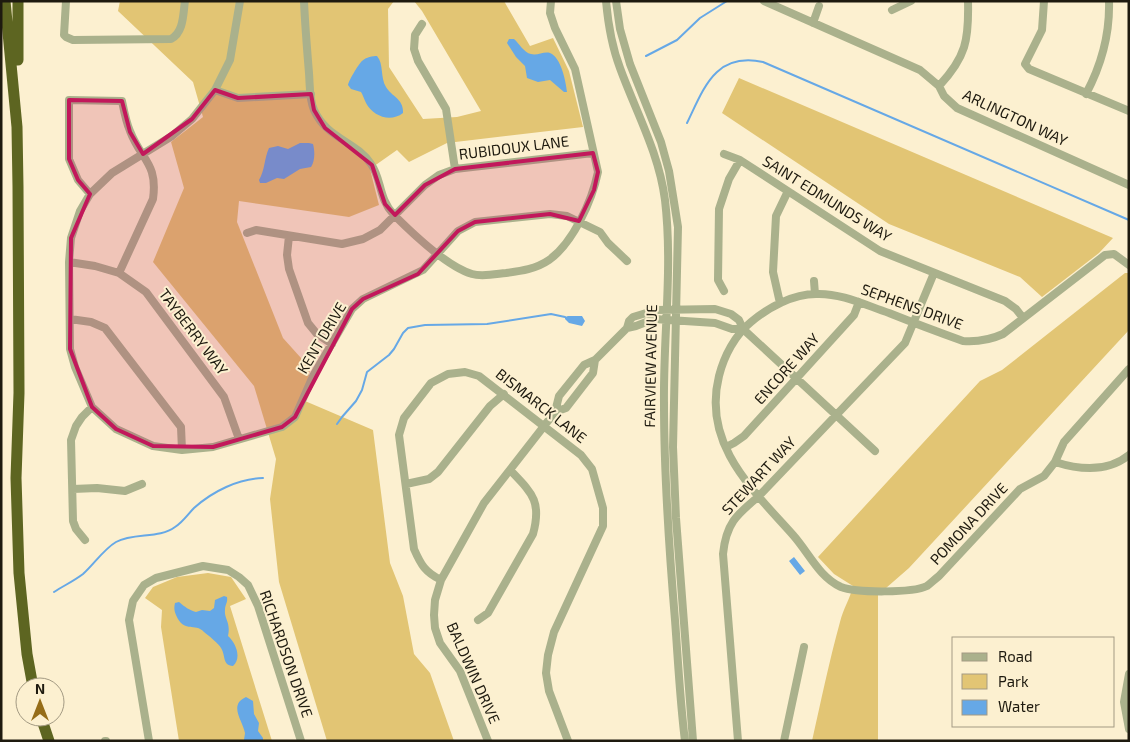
<svg xmlns="http://www.w3.org/2000/svg" width="1130" height="742" viewBox="0 0 1130 742" font-family="'Exo 2',sans-serif">
	<style>
		.green { fill: #e2c574 }
		.water { fill: #66a8e6 }
		.lines { fill: none; stroke-linecap: round; stroke-linejoin: round }
		.stream { stroke: #66a8e6; stroke-width: 2 }
		.minor { stroke: #aab18c; stroke-width: 8 }
		.highway { stroke: #5d6521; stroke-width: 11 }
		.marked { fill: #c2185b; fill-opacity: 0.2; stroke: #c2185b; stroke-width: 4; stroke-linejoin: round }
		.labels { text-anchor: middle; stroke-width: 4; stroke-linejoin: round; paint-order: stroke }
		.street-label { font-size: 15px; fill: #1e1a0f; stroke: #fcf0d0 }
	</style>
	<rect width="100%" height="100%" fill="#fcf0d0"/>
	<path class="green" d="M120,1H394L388,9L389,67L423,119L457,117L481,111L422,11L414,1H504L530,46L553,38L569,71L583,127L447,143L409,162L397,150L370,169L379,205L349,217L239,201L237,222L283,338L310,368L305,401L373,430L390,563L403,596L414,654L430,673L454,741H327L279,582L270,499L276,459L254,386L153,262L184,188L171,142L203,117L193,82L118,11Z
		M739,78L1113,238L1099,253L1042,297L1020,277L889,224L722,113Z
		M1125,273H1129V330L909,568L878,595V741H812C821,701 829,662 840,622C843,609 850,599 853,586L834,574L818,557L980,381L1002,370Z
		M208,573L231,577L246,599L230,606L272,741H179L161,627L162,610L145,598L153,587L177,577Z"/>
	<path class="water" d="M514,39C519,43 524,53 531,54C537,56 544,51 550,53C561,57 566,82 567,92H564L550,80L538,82L527,78L525,66L516,57L507,43L509,39Z
		M377,56C384,64 380,77 386,87C392,97 404,99 403,113C390,123 373,116 366,103C364,99 363,95 361,92L351,89L348,85C349,80 358,65 362,61C366,57 373,56 377,56Z
		M300,143H309L313,144C315,151 315,161 311,167L300,169L284,179L277,178L266,183H260L259,180C265,170 264,159 269,148L278,146L288,149Z
		M568,316H582L585,321L582,326L569,323L565,319V317Z
		M794,557L805,571L800,575L789,561Z
		M224,596L227,597C228,603 225,604 225,610C224,619 231,622 228,636C236,643 242,658 233,666C222,665 226,656 221,648C219,644 208,635 204,632C195,622 184,634 176,615C174,610 174,607 175,603L179,602C185,607 189,610 196,612L202,610L210,611L214,608L215,600Z
		M246,697L253,701L254,714L259,723L258,731L263,738V741H244C244,739 245,734 245,733C243,721 228,705 246,697Z"/>
	<g class="lines">
		<path class="stream" d="M646,56L677,40L700,18L727,1
			M687,123C704,88 715,52 763,62L1129,220
			M337,424L342,417L356,401L362,390L367,372L389,355L394,349L403,333L408,328L425,325L487,324L551,314L565,317
			M54,592C63,586 74,581 83,574C94,564 104,549 116,542C134,532 159,539 175,527C183,522 188,514 194,508C213,491 238,479 263,478"/>
		<path class="minor" d="M66,1L64,35L66,37L73,40L171,39C184,32 183,14 185,1
			M240,1L230,60L215,90L192,119L172,136L112,173L90,194L80,211L71,238L69,262L70,349L75,367L92,407L116,429L153,446L182,450L213,447L282,427L295,417L313,376L352,309L363,299L423,270L458,231L475,222L550,214L567,216L600,232L608,243L627,261
			M304,1C305,25 307,49 309,73C310,85 309,99 314,110C327,139 356,141 371,164C382,179 378,198 394,215C412,233 448,267 472,274C482,277 496,274 506,273C521,271 536,269 549,260C573,243 592,201 598,172L575,69L555,28L550,13L551,1
			M606,1C608,23 612,47 620,68C636,112 659,153 665,200C673,268 663,337 664,404C664,476 669,548 675,620C678,660 680,701 685,741
			M616,1L620,29L630,64L661,142L669,171L678,227L673,447L676,518L693,741
			M764,1L920,70L939,86L944,96L957,108L1129,185
			M1044,1L1042,30L1025,64L1029,69L1129,111
			M892,10L911,1
			M813,23L819,6
			M422,24L415,35L414,49L418,61L446,109L455,169
			M939,86C966,57 969,40 968,1
			M215,90L238,98L311,94
			M1086,94C1102,64 1110,35 1109,1
			M724,154L740,160L880,251L1005,301L1016,309L1023,318
			M90,194L78,180L69,159V100L122,101C124,111 126,122 130,131C141,160 158,163 153,199L119,273
			M247,233L256,230L342,244L363,239L380,230L425,185L439,175L455,169L593,153
			M289,236L287,255L289,269L308,323L317,334L332,344
			M69,262L95,266L119,273L146,292L224,397L239,439
			M1129,265L1114,254L1105,255L1003,334C990,340 978,342 963,341C938,332 914,323 889,313C865,305 842,293 816,294C793,294 769,307 751,322C735,335 724,356 719,376C702,444 752,489 793,535C809,553 819,577 841,587C856,593 913,593 927,586C931,583 935,579 939,576L1020,489L1044,476L1055,462L1064,442L1129,369
			M814,281L815,294
			M724,291L718,280L719,209L729,179L740,160
			M780,303L773,272L776,216L788,191
			M70,319L91,322L105,328L181,427L182,450
			M627,328L636,326L654,319L715,323L732,329H743
			M555,412L566,408L593,373L595,360
			M726,447L734,443L744,436L854,315L859,302
			M1055,462C1080,470 1107,473 1129,455
			M406,484L429,479L438,472L490,406L504,394
			M73,489L97,488L125,491L142,484
			M85,540L76,529L73,521L71,440L76,426L82,417L92,407
			M441,580C425,572 421,565 414,549L399,435L404,418L431,383L448,374L465,372L479,376L581,455L592,469L603,508V526L554,632L548,655L546,673L549,691L568,741
			M478,620L488,613L533,534C542,501 532,493 510,470
			M1129,674L1124,702L1129,729
			M105,741H106
			M149,741L129,620L133,601L144,585L156,578L203,566L228,570L239,577L248,585L258,606L301,741
			M488,741L460,671L440,643L435,628L434,615L435,600L441,580L484,503L555,412L559,396L584,365L595,360L627,328L629,321L633,317L656,310L715,309L731,314L739,320L743,329L875,451
			M738,741L723,554C726,524 736,515 758,497L905,343L934,273
			M784,741L804,647"/>
		<path class="highway" d="M5,1L17,127L18,187L19,393L16,478L19,573L27,654L33,687
			M18,60V1
			M41,717L49,741"/>
	</g>
	<path class="marked" d="M215,90L238,98L311,94L314,110L325,128L372,165L385,204L395,215L425,185L455,169L593,153L598,172L594,190L579,221L550,214L475,222L458,231L418,274L363,299L352,309L295,417L282,427L213,447L153,446L116,429L92,407L70,349L71,238L90,194L78,180L69,159V100L122,101L130,132L143,154L192,119Z"/>
	<g class="labels">
		<g class="street-label">
			<text transform="translate(1015 118) rotate(25)" y="5">ARLINGTON WAY</text>
			<text transform="translate(514 148) rotate(-7)" y="5">RUBIDOUX LANE</text>
			<text transform="translate(827 199) rotate(32)" y="5">SAINT EDMUNDS WAY</text>
			<text transform="translate(912 307) rotate(20)" y="5">SEPHENS DRIVE</text>
			<text transform="translate(193 332) rotate(53)" y="5">TAYBERRY WAY</text>
			<text transform="translate(322 338) rotate(-59)" y="5">KENT DRIVE</text>
			<text transform="translate(651 366) rotate(-89)" y="5">FAIRVIEW AVENUE</text>
			<text transform="translate(787 369) rotate(-48)" y="5">ENCORE WAY</text>
			<text transform="translate(541 406) rotate(38)" y="5">BISMARCK LANE</text>
			<text transform="translate(759 476) rotate(-47)" y="5">STEWART WAY</text>
			<text transform="translate(969 524) rotate(-47)" y="5">POMONA DRIVE</text>
			<text transform="translate(286 654) rotate(71)" y="5">RICHARDSON DRIVE</text>
			<text transform="translate(473 673) rotate(66)" y="5">BALDWIN DRIVE</text>
		</g>
	</g>
	<rect width="1130" height="742" fill="none" stroke="#1e1a0f" stroke-width="5"/>
	<rect x="952" y="637" width="162" height="90" fill="#fcf0d0" stroke="#a39a83"/>
	<rect x="962" y="653" width="25" height="8" fill="#aab18c" stroke="#a39a83"/>
	<text x="998" y="662" font-size="15" fill="#1e1a0f">Road</text>
	<rect x="962" y="674" width="25" height="15" fill="#e2c574" stroke="#a39a83"/>
	<text x="998" y="687" font-size="15" fill="#1e1a0f">Park</text>
	<rect x="962" y="700" width="25" height="15" fill="#66a8e6" stroke="#a39a83"/>
	<text x="998" y="712" font-size="15" fill="#1e1a0f">Water</text>
	<g transform="translate(40 702)"><circle r="24" fill="#fcf0d0" stroke="#a39a83"/>
	<path d="M0-4L9 19L0 12L-9 19Z" fill="#966d18"/>
	<text y="-8" font-size="14" font-weight="bold" text-anchor="middle" fill="#1e1a0f">N</text>
	</g>
</svg>
